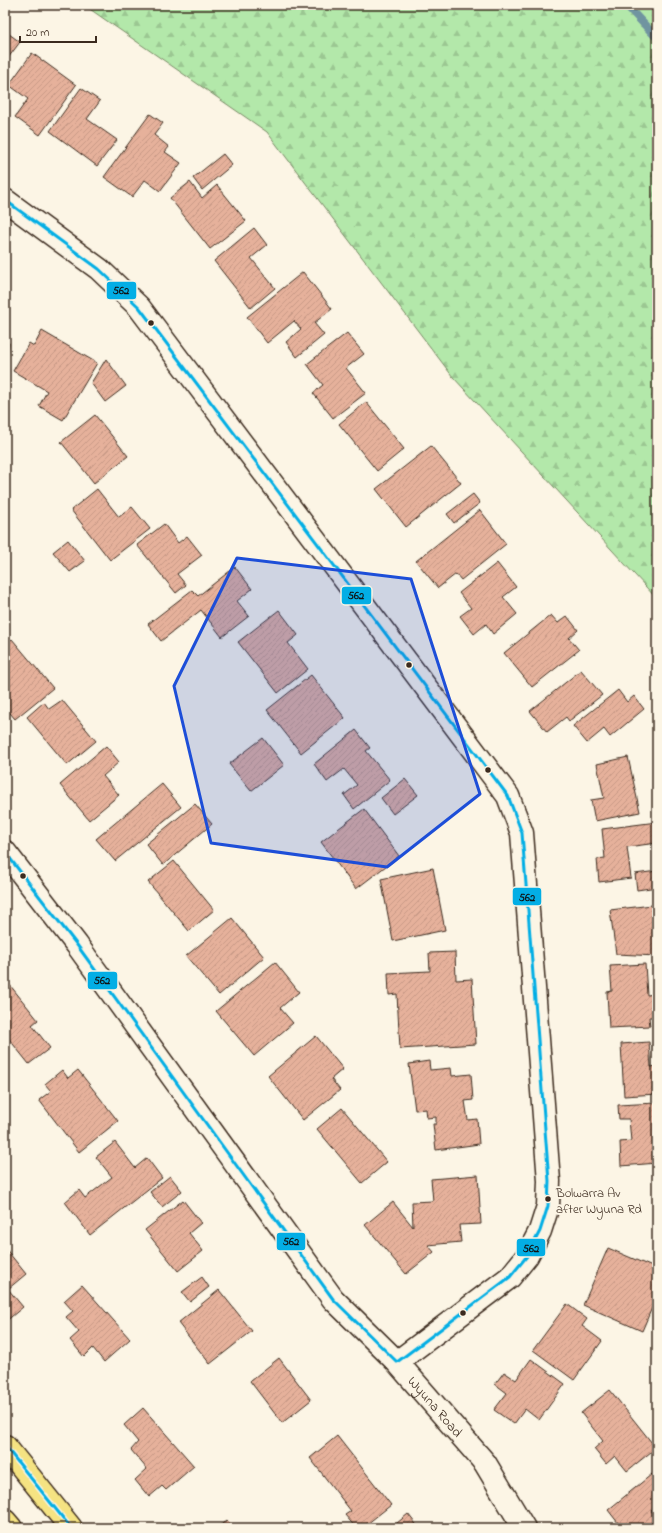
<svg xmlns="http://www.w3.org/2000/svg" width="662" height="1533" viewBox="0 0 662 1533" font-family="'Indie Flower',sans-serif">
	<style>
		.forest { fill: url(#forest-firs); stroke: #778964 }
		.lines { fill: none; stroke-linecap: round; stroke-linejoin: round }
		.stream { stroke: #7094a0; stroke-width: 8 }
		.building { fill: url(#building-hatch); stroke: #3b2a1e }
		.minor-casing { stroke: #3b2a1e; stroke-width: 25 }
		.trunk-casing { stroke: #3b2a1e; stroke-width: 25 }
		.minor { stroke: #fcf5e5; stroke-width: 22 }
		.trunk { stroke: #f5e382; stroke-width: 22 }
		.bus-1-casing { stroke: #fcf5e5; stroke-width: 6 }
		.bus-1 { stroke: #03aee5; stroke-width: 3 }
		.marked { fill: #1d4ed8; fill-opacity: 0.2; stroke: #1d4ed8; stroke-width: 3; stroke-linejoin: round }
		.bus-dot { fill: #3b2a1e; stroke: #fcf5e5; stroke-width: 1.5 }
		.labels { text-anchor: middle; stroke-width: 4; stroke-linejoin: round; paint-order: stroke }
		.bus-label { font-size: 13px; fill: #3b2a1e; stroke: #fcf5e5; text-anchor: start }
		.street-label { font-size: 14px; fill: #3b2a1e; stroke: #fcf5e5 }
		.line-badge { stroke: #fcf5e5; stroke-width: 1.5 }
		.pale-badge-label { font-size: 11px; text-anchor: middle; font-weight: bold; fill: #111 }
	</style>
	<defs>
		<pattern id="forest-firs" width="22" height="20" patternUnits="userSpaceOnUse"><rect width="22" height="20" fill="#b3e8aa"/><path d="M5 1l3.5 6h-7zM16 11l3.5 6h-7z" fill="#9bc792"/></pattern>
		<pattern id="building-hatch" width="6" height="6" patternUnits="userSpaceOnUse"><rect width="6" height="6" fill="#e6b19b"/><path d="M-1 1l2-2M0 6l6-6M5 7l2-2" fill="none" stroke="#c69885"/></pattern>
	</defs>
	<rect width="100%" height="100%" fill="#fcf5e5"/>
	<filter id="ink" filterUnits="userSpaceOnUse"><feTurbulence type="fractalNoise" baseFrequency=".025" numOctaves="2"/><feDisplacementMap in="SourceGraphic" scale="8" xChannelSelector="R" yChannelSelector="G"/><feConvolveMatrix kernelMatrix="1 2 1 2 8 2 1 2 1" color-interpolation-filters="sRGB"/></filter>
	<g filter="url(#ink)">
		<path class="forest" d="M84,5H657V599L453,377L267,132Z"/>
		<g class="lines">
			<path class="stream" d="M626,5L657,38"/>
		</g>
		<path class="building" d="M5,31L20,42L5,62Z
			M32,53L76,85L40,135L15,117L28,99L9,85Z
			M81,88L100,101L87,119L117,140L97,166L50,131Z
			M150,114L163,123L154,135L169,147L165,152L181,163L160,191L145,180L132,197L104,177Z
			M223,154L232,165L202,190L193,178Z
			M190,182L202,198L217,185L246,221L210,249L170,198Z
			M254,228L267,245L251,258L275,288L251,308L214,261Z
			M303,272L332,309L314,323L324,335L297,357L286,342L301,329L294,321L267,343L247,317Z
			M42,331L97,363L63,420L39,406L47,391L13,371L29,343L34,346Z
			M347,333L364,354L346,368L366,393L333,418L313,393L323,385L307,364Z
			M5,343H9L5,380Z
			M106,359L126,386L105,402L91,383Z
			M366,402L404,449L377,471L339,424Z
			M95,415L128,456L94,483L61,442Z
			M431,446L461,483L406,527L376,489Z
			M97,489L119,517L132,507L150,529L110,560L71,510Z
			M473,494L480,503L454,523L447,514Z
			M480,510L506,544L461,580L456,574L438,588L416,561Z
			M164,524L178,543L187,536L202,555L177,574L186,585L176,593L137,545Z
			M68,540L85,561L70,572L53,552Z
			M497,563L516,587L503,597L517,614L493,634L486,624L474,634L460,616L471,608L459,593Z
			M235,567L252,589L237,601L249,616L222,637L201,610L161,641L148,624L192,590L198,596Z
			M279,610L298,635L288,643L308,669L278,693L238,642Z
			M551,615L558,623L567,616L578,630L569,638L579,650L532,687L504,653Z
			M12,639L53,688L15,719L5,707V645Z
			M581,670L602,695L569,721L566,717L547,732L530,711Z
			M311,675L345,718L301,753L267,710Z
			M618,690L627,702L634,696L644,709L610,737L604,729L587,743L573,726Z
			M62,700L96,741L67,765L27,717L44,702L49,709Z
			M356,730L370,748L366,751L390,780L354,809L344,795L357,785L344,769L327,782L314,764Z
			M263,738L284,765L251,791L229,764Z
			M106,746L119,762L103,776L119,795L89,820L60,785Z
			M628,757L640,812L595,821L591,800L604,798L597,764Z
			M405,779L418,795L393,814L381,798Z
			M162,784L181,807L115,861L96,839Z
			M195,804L212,824L163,865L146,844Z
			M364,809L399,856L356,889L321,842Z
			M657,822V843L627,847L631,878L599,882L597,859L605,858L602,829Z
			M174,861L214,910L189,931L148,882Z
			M433,868L445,930L393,941L381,879Z
			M657,871V887L637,890L635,874Z
			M652,905L657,915V956L616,954L610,910Z
			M232,918L264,957L219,995L186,956Z
			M455,952L456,980L472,979L476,1044L400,1049L397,994L389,995L388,973L430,971L429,953Z
			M275,962L299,992L280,1008L293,1023L254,1056L216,1011Z
			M645,964L647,995L656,994L657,1017H649L650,1026L609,1028L607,992L612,991L610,966Z
			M5,979L38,1020L32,1025L50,1048L29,1064L5,1034Z
			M316,1036L343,1069L331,1079L340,1090L303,1120L268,1076Z
			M649,1042L651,1067L657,1066V1094L624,1096L621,1044Z
			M429,1061L430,1070L451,1068L452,1076L471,1074L473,1100L465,1101L468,1120L477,1119L479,1144L436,1150L433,1124H436V1117L427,1118L426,1109L415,1110L409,1064Z
			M62,1070L68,1078L78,1070L118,1121L79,1152L39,1100L51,1091L45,1084Z
			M656,1103H657V1163L621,1166L620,1142L631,1141L629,1119H619L618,1105Z
			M342,1108L387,1162L362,1183L317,1129Z
			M115,1142L135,1168L147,1158L162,1178L90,1235L65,1202L79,1190L85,1198L112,1177L96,1157Z
			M478,1175L481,1224L459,1225L461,1242L428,1245L434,1252L406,1274L365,1225L393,1202L413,1227L412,1202L433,1201L431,1179Z
			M170,1176L182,1191L162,1207L150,1192Z
			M183,1200L201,1223L189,1233L203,1251L178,1271L145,1230Z
			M5,1248L26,1274L8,1289L23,1307L5,1322Z
			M608,1248L657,1269V1296L642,1331L583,1305Z
			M202,1277L209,1287L190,1302L182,1292Z
			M82,1285L130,1339L104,1362L93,1348L84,1357L70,1340L79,1332L66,1317L73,1311L64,1301Z
			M219,1290L252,1331L210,1364L178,1323Z
			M567,1304L587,1319L582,1326L602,1341L574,1380L533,1350Z
			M279,1358L311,1400L282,1423L250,1381Z
			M531,1359L565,1384L539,1420L525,1409L514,1424L494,1410L507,1393L495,1384L504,1372L516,1380Z
			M610,1390L656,1448L627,1471L615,1456L606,1464L594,1449L603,1441L581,1413Z
			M143,1408L194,1466L166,1490L162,1486L149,1497L135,1480L147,1469L131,1450L138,1442L124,1425Z
			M337,1436L391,1505L362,1528H356L345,1515L351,1511L310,1458Z
			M657,1470V1507L651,1511L657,1518V1527L622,1528L608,1510Z
			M408,1514L419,1528H391Z
			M227,1520L234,1528H217Z"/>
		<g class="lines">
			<g class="minor-casing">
				<g id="minor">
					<path d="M5,200L99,269L139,307L508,796L522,833L549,1181L548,1206L540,1231L527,1256L510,1277L397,1362"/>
					<path id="s1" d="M5,852L77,945L333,1299L397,1362L485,1463L524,1528"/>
				</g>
			</g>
			<g class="trunk-casing">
				<path id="trunk" d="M5,1446L71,1528
					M5,1521L11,1528"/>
			</g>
			<use href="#minor" class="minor"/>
			<use href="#trunk" class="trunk"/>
			<g class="bus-1-casing">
				<path id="bus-1" d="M5,200L99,269L139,307L508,796L522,833L549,1181L548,1206L540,1231L527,1256L510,1277L397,1362
					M5,852L77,945L333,1299L397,1362
					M5,1446L71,1528"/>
			</g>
			<use href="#bus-1" class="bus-1"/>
		</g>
	</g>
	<path class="marked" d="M237,558L411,579L480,794L387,867L211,843L174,686Z"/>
	<g class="bus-dot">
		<circle cx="151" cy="323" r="3.5"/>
		<circle cx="409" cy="665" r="3.5"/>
		<circle cx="488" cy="770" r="3.5"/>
		<circle cx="23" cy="876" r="3.5"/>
		<circle cx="548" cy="1199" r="3.5"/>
		<circle cx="463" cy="1313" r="3.5"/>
	</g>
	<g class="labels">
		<g class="bus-label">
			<text x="556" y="1197">Bolwarra Av<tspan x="556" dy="16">after Wyuna Rd</tspan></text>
		</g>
		<g class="street-label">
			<text dy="5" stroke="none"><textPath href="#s1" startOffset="703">Wyuna Road</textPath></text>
		</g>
	</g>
	<g class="line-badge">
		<rect x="106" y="281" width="31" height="19" rx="4" fill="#03aee5"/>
		<rect x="341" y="586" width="31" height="19" rx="4" fill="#03aee5"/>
		<rect x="512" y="887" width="30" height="19" rx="4" fill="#03aee5"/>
		<rect x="87" y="971" width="31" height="19" rx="4" fill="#03aee5"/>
		<rect x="276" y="1232" width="30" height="19" rx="4" fill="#03aee5"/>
		<rect x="516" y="1238" width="30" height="19" rx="4" fill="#03aee5"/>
	</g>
	<g class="pale-badge-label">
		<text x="121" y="294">562</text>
		<text x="356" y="599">562</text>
		<text x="527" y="901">562</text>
		<text x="102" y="984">562</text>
		<text x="291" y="1245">562</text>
		<text x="531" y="1252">562</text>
	</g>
	<rect width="662" height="1533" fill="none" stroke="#fcf5e5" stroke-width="20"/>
	<rect x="10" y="10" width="642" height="1513" fill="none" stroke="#3b2a1e" stroke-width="1.5" filter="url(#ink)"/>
	<path d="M20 36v6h76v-6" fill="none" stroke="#3b2a1e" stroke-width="2"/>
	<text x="26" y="36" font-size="12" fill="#3b2a1e" stroke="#fcf5e5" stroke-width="3" paint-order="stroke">20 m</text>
</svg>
